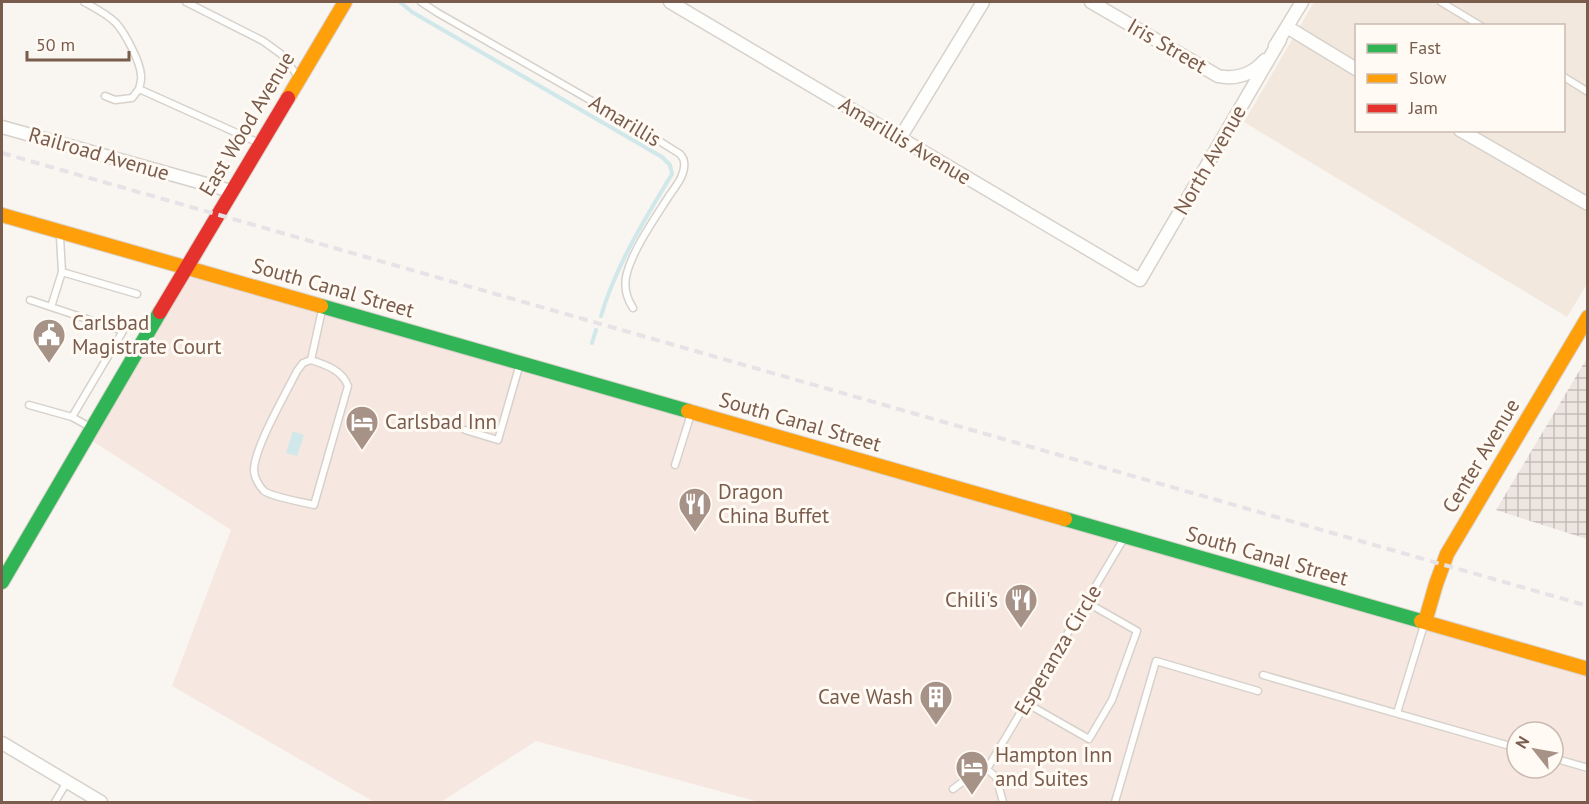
<svg xmlns="http://www.w3.org/2000/svg" width="1589" height="804" viewBox="0 0 1589 804" font-family="'PT Sans',sans-serif">
	<style>
		.residential { fill: #f2e8de; fill-rule: evenodd }
		.commercial { fill: #f6e8e1; fill-rule: evenodd }
		.industrial { fill: url(#industrial-grid) }
		.water { fill: #d0e8ea }
		.lines { fill: none; stroke-linecap: round; stroke-linejoin: round }
		.stream { stroke: #d0e8ea; stroke-width: 4 }
		.lane-casing { stroke: #d7d1cb; stroke-width: 9 }
		.street-casing { stroke: #d7d1cb; stroke-width: 15 }
		.fast-casing { stroke: #d9d2cb; stroke-width: 16 }
		.slow-casing { stroke: #d9d2cb; stroke-width: 16 }
		.jam-casing { stroke: #d9d2cb; stroke-width: 16 }
		.lane { stroke: #fefefd; stroke-width: 6 }
		.street { stroke: #fefefd; stroke-width: 12 }
		.fast { stroke: #30b455; stroke-width: 14 }
		.slow { stroke: #ff9f0a; stroke-width: 14 }
		.jam { stroke: #e5322d; stroke-width: 14 }
		.rail { stroke: #e6e3e7; stroke-width: 4; stroke-dasharray: 9 6; stroke-linecap: butt }
		.labels { text-anchor: middle; stroke-width: 6; stroke-linejoin: round; paint-order: stroke }
		.street-label { font-size: 21px; fill: #7a5c4d; stroke: #fffaf3 }
		.poi-label { font-size: 21px; fill: #7a5c4d; stroke: #fffaf3; text-anchor: start }
	</style>
	<defs>
		<pattern id="industrial-grid" width="8" height="8" patternUnits="userSpaceOnUse" patternTransform="scale(1.5)"><rect width="8" height="8" fill="#ede5e0"/><path d="M0 4h8M4 0v8" fill="none" stroke="#c5bdb8"/></pattern>
	</defs>
	<rect width="100%" height="100%" fill="#f9f5f0"/>
	<path class="residential" d="M1314,2H1587V284L1567,317L1244,122ZM1356,26H1564V130H1356Z"/>
	<path class="commercial" d="M186,267L1587,669V802H759L536,741L441,802H374L172,686L231,530L86,437ZM1517,732H1553V768H1517Z"/>
	<path class="industrial" d="M1587,358V539L1496,510Z"/>
	<path class="water" d="M293,431L304,435L297,456L286,453Z"/>
	<g class="lines">
		<path class="stream" d="M400,2L412,12L662,157L670,165L672,174C645,219 616,265 601,316
			M592,343L596,330"/>
		<g class="lane-casing">
			<path id="lane" d="M84,2C95,8 107,14 116,23C125,33 140,61 141,75C142,79 140,85 139,89L259,143
				M186,2L263,41L281,54L297,75
				M421,2L438,13L632,124L680,154C682,157 684,158 684,162C686,174 676,186 669,196C655,218 631,252 626,277C624,289 627,299 633,308
				M1441,2L1481,26
				M1564,77L1588,92
				M105,96L115,100L132,98L139,89
				M62,272L137,294
				M30,300L123,331L72,417
				M51,307L62,272L60,237
				M311,360C326,365 342,370 348,386L314,505C302,502 272,497 264,491C259,486 254,477 254,470C254,448 286,393 297,371L303,363Z
				M311,360L322,310
				M29,405L72,417L90,427
				M465,430L498,440L519,367
				M675,465L690,417
				M1263,675L1517,748
				M1026,703L1089,739L1112,700L1137,631L1086,602
				M1397,713L1424,625
				M1553,758L1588,768
				M987,769L996,777L1003,802
				M953,789L965,780L976,769H987L1123,540
				M55,802L67,782
				M1115,802L1156,661L1258,691"/>
		</g>
		<g class="street-casing">
			<path id="street" d="M670,2L1140,280L1280,40
				M1091,2L1218,76C1236,80 1253,74 1265,60
				M1287,27L1356,69
				M1275,46L1302,2
				M2,127L231,191
				M1460,130L1588,204
				M900,138L983,2
				M2,743L101,802"/>
		</g>
		<g class="fast-casing">
			<path id="fast" d="M321,306L688,411
				M1065,519L1421,621
				M2,582L160,312"/>
		</g>
		<g class="slow-casing">
			<path id="slow" d="M288,98L345,2
				M2,215L321,306
				M688,411L1065,519
				M1421,621L1588,669
				M1425,622L1436,584L1447,554L1588,317"/>
		</g>
		<g class="jam-casing">
			<path id="jam" d="M160,312L288,98"/>
		</g>
		<use href="#lane" class="lane"/>
		<use href="#street" class="street"/>
		<use href="#fast" class="fast"/>
		<use href="#slow" class="slow"/>
		<use href="#jam" class="jam"/>
		<path class="rail" d="M2,153L1588,606"/>
	</g>
	<defs>
		<g id="civic-pin" transform="scale(1.725)"><path d="M0 17L-7.5 6A9.5 9.5 0 1 1 7.5 6Z" fill="#a69286" stroke="#fffaf3"/><path d="M-.6-6.5H3V-4.5H.6V-3L4-1V1h2V6H-6V1h2V-1L-.6-3ZM-1.2 2.5V6h2.4V2.5Z" fill="#fff"/></g>
		<g id="hotel-pin" transform="scale(1.725)"><path d="M0 17L-7.5 6A9.5 9.5 0 1 1 7.5 6Z" fill="#a69286" stroke="#fffaf3"/><path d="M-6-4.5h1.5V1H6V5H4.5V3h-9V5H-6ZM-4 0a1.8 1.8 0 1 1 3.6 0ZM.5 0V-2.5h3Q6-2.5 6 0Z" fill="#fff"/></g>
		<g id="restaurant-pin" transform="scale(1.725)"><path d="M0 17L-7.5 6A9.5 9.5 0 1 1 7.5 6Z" fill="#a69286" stroke="#fffaf3"/><path d="M-5-6h1v4h1v-4h1v4h1v-4h1v5L-1.5 .5V6h-2V.5L-5-1ZM5-6V6H3V1.5H1.5Q1.5-4 5-6Z" fill="#fff"/></g>
		<g id="building-pin" transform="scale(1.725)"><path d="M0 17L-7.5 6A9.5 9.5 0 1 1 7.5 6Z" fill="#a69286" stroke="#fffaf3"/><path d="M-4-6H4V6H1V3H-1V6H-4ZM-2.5-4.3h1.7v1.8h-1.7ZM.8-4.3h1.7v1.8H.8ZM-2.5-1h1.7V.8h-1.7ZM.8-1h1.7V.8H.8Z" fill="#fff"/></g>
	</defs>
	<g fill-rule="evenodd">
		<use href="#civic-pin" x="49" y="335"/>
		<use href="#hotel-pin" x="362" y="422"/>
		<use href="#restaurant-pin" x="695" y="504"/>
		<use href="#restaurant-pin" x="1021" y="600"/>
		<use href="#building-pin" x="936" y="697"/>
		<use href="#hotel-pin" x="972" y="767"/>
	</g>
	<g class="labels">
		<g class="street-label">
			<text transform="translate(1167 46) rotate(30)" y="7">Iris Street</text>
			<text transform="translate(625 121) rotate(31)" y="7">Amarillis</text>
			<text transform="translate(247 124) rotate(-59)" y="7">East Wood Avenue</text>
			<text transform="translate(905 141) rotate(31)" y="7">Amarillis Avenue</text>
			<text transform="translate(99 154) rotate(16)" y="7">Railroad Avenue</text>
			<text transform="translate(1210 160) rotate(-60)" y="7">North Avenue</text>
			<text transform="translate(333 288) rotate(16)" y="7">South Canal Street</text>
			<text transform="translate(800 422) rotate(16)" y="7">South Canal Street</text>
			<text transform="translate(1481 456) rotate(-59)" y="7">Center Avenue</text>
			<text transform="translate(1267 556) rotate(16)" y="7">South Canal Street</text>
			<text transform="translate(1058 650) rotate(-59)" y="7">Esperanza Circle</text>
		</g>
		<g class="poi-label">
			<text x="72" y="330">Carlsbad<tspan x="72" dy="24">Magistrate Court</tspan></text>
			<text x="385" y="429">Carlsbad Inn</text>
			<text x="718" y="499">Dragon<tspan x="718" dy="24">China Buffet</tspan></text>
			<text x="998" y="607" text-anchor="end">Chili's</text>
			<text x="913" y="704" text-anchor="end">Cave Wash</text>
			<text x="995" y="762">Hampton Inn<tspan x="995" dy="24">and Suites</tspan></text>
		</g>
	</g>
	<rect width="1589" height="804" fill="none" stroke="#7a5c4d" stroke-width="6"/>
	<rect x="1355" y="24" width="210" height="108" fill="#fffaf3" stroke="#cabbb1" stroke-width="1.5"/>
	<rect x="1367" y="44" width="30" height="9" fill="#30b455" stroke="#cabbb1" stroke-width="1.5"/>
	<text x="1409" y="54" font-size="18" fill="#7a5c4d">Fast</text>
	<rect x="1367" y="74" width="30" height="9" fill="#ff9f0a" stroke="#cabbb1" stroke-width="1.5"/>
	<text x="1409" y="84" font-size="18" fill="#7a5c4d">Slow</text>
	<rect x="1367" y="104" width="30" height="9" fill="#e5322d" stroke="#cabbb1" stroke-width="1.5"/>
	<text x="1409" y="114" font-size="18" fill="#7a5c4d">Jam</text>
	<g transform="translate(1535 750) rotate(301)"><circle r="28" fill="#fffaf3" stroke="#cabbb1" stroke-width="1.5"/>
	<path d="M0-4.5L10 22L0 15L-10 22Z" fill="#a69286"/>
	<text y="-9" font-size="16" font-weight="bold" text-anchor="middle" fill="#7a5c4d">N</text>
	</g>
	<path d="M27 51v9h102v-9" fill="none" stroke="#7a5c4d" stroke-width="3"/>
	<text x="36" y="51" font-size="18" fill="#7a5c4d" stroke="#fffaf3" stroke-width="4.5" paint-order="stroke">50 m</text>
</svg>
